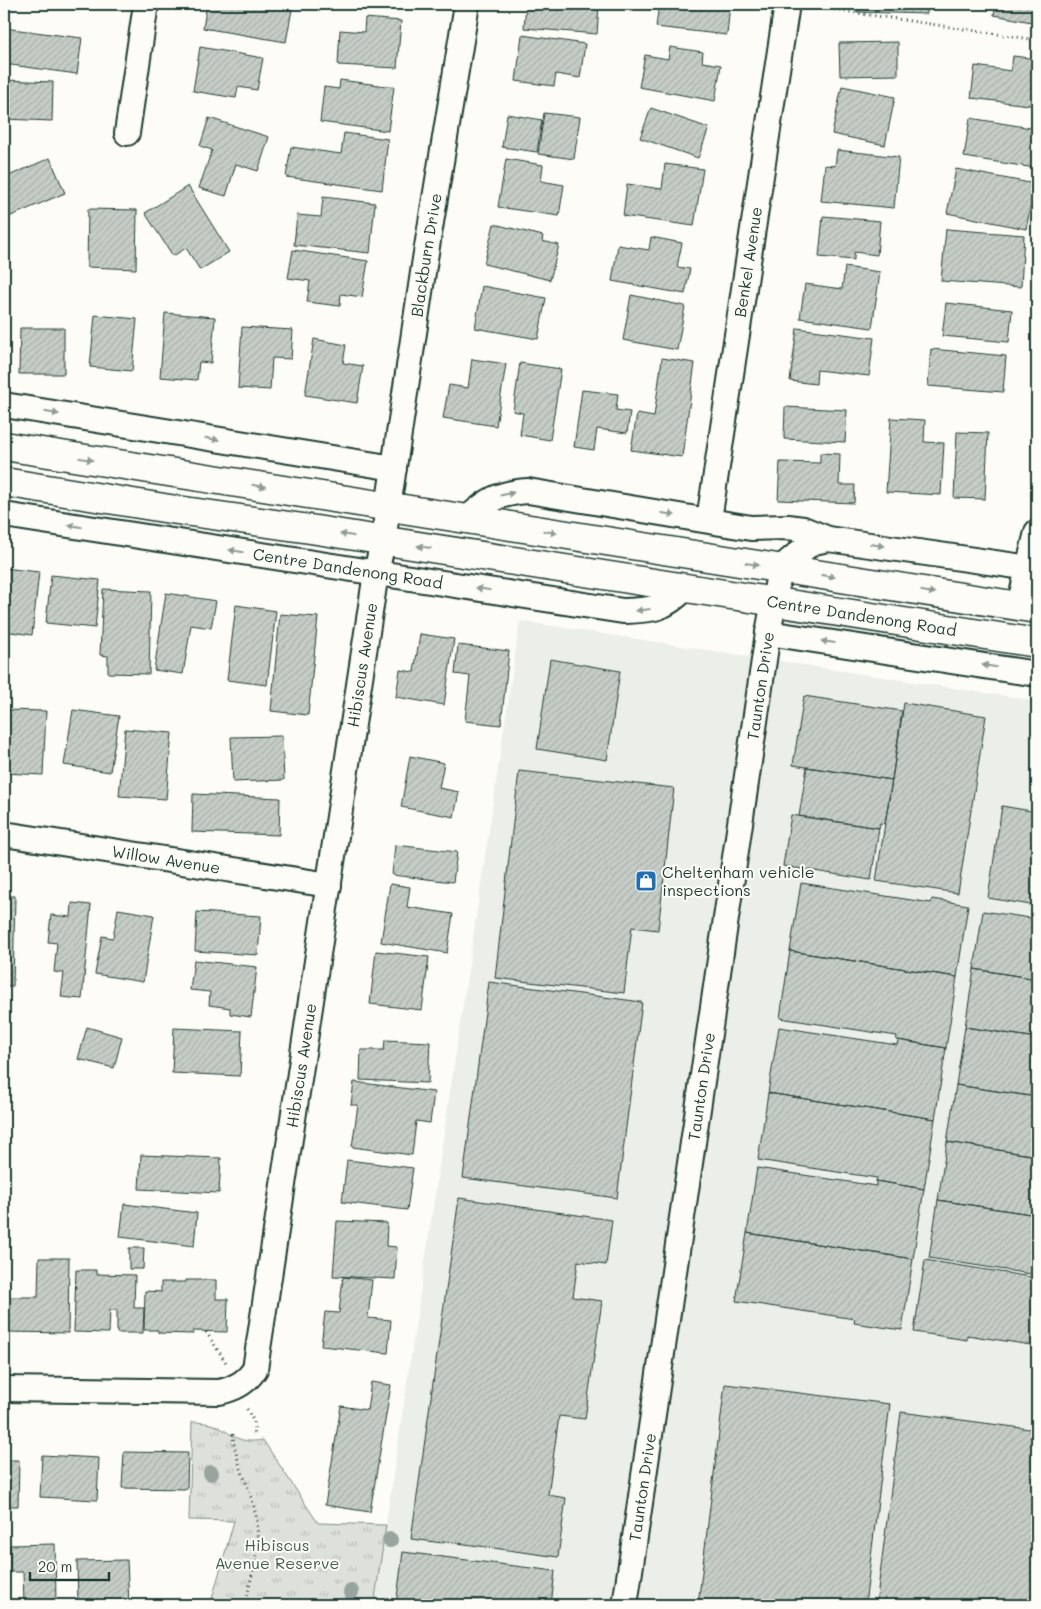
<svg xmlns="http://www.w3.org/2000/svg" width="1041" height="1609" viewBox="0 0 1041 1609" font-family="Mali,sans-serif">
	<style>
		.built { fill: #eceee9 }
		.park { fill: url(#park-tufts); stroke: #7e8e88 }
		.building { fill: url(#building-hatch); stroke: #1f3d34 }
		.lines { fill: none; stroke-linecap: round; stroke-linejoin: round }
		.minor-casing { stroke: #1f3d34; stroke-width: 28 }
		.primary-casing { stroke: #1f3d34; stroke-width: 31 }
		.path { stroke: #1f3d34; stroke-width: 3; stroke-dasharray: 1 4; stroke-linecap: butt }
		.minor { stroke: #fdfcf7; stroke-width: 24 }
		.primary { stroke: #fdfcf7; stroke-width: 28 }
		.tree { fill: #98a59e }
		.oneway { fill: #8e9c96 }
		.labels { text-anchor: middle; stroke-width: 4; stroke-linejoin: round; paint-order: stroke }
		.street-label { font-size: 16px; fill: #1f3d34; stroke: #fdfcf7 }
		.poi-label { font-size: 16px; fill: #1f3d34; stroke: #fdfcf7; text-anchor: start }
		.park-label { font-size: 16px; fill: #455e55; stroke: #fdfcf7 }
	</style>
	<defs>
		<pattern id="park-tufts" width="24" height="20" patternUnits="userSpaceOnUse" patternTransform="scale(1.25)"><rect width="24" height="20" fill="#dde0db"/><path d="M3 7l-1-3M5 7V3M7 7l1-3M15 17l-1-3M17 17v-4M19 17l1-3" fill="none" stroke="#bdc1bd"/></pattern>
		<pattern id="building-hatch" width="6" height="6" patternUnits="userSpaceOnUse" patternTransform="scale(1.25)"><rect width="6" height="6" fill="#c6cdc7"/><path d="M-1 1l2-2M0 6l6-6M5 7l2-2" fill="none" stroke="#aab1ac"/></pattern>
	</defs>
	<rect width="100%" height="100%" fill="#fdfcf7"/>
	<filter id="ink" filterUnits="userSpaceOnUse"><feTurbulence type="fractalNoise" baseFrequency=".02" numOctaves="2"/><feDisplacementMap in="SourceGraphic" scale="10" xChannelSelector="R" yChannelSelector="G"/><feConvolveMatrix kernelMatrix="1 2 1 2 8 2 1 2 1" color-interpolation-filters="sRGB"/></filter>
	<g filter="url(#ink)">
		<path class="built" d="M520,621L1037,701V1605H374Z"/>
		<path class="park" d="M192,1422C200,1422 209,1423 217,1426C235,1436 239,1444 263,1440L318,1523L386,1525L374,1605H244L228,1602H211L234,1521L189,1520Z"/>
		<path class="building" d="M207,4H293L286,42L203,28Z
			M526,4L599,5L597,34L524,28Z
			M659,4H730L727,35L656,27Z
			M857,4H927V14L857,12Z
			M996,4H1037V23L994,15Z
			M365,18L401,21L397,68L338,65L340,30L364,32Z
			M4,28L82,38L77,74L4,64Z
			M522,35L585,44L580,78L556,74L554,86L516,81Z
			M898,42V75L840,76L839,43Z
			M200,47L263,58L257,90L238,87L236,98L193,91Z
			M670,47L703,52L702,62L721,65L715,101L639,87L645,55L668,59Z
			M1013,56L1037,59V106L971,98L975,66L1011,71Z
			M4,80L53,82L52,121L4,119Z
			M340,80L394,87L388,131L320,122L324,87L339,89Z
			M842,86L895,97L885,145L832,134Z
			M651,108L709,128L698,158L640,138Z
			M544,113L580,117L574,159L538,154Z
			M507,114L542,120L537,152L502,147Z
			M209,118L269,137L258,171L236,164L226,196L199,188L212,150L200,146Z
			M970,118L1037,129V151L1035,168L964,157Z
			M344,133L388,139L382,190L286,177L291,147L341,154Z
			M837,150L899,157L894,208L821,201L825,165L835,166Z
			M50,158L65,193L4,219V178Z
			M506,159L543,165L541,181L564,185L559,216L498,207Z
			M665,164L703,169L694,226L623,216L627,184L662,189Z
			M956,169L1035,184L1026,229L947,213Z
			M188,186L229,252L200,270L186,248L173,256L145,213Z
			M323,197L375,203L370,253L294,245L297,215L321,217Z
			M88,209L137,210L136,269L87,267Z
			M823,216L880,221L877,255L854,252V260L819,257Z
			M494,224L543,236L542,241L559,245L550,280L484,264Z
			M946,229L1024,235L1021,287L941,281Z
			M651,237L682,243L677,267L690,269L685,294L612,281L618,245L649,250Z
			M293,250L368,261L362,297L341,294L340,306L307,302L310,281L288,278Z
			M845,267L880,272L872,328L800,318L805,284L842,289Z
			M482,286L546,298L538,339L475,328Z
			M631,295L685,306L677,350L623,340Z
			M946,303L1012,310L1009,342L942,336Z
			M165,313L215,317L211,363L199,362L197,380L160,377Z
			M95,315L137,319L132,371L90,367Z
			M242,327L293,330L291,359L272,358L270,390L238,388Z
			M20,328H64V374H19Z
			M797,328L874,338L869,376L817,370L816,384L790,381Z
			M314,339L346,345L343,363L363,366L357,403L305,395Z
			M931,349L1006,356L1003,392L928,386Z
			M662,358L695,363L682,457L631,450L637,414L654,417Z
			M472,359L506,364L496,426L443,418L449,385L468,388Z
			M520,363L561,369L550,440L520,435L523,413L513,411Z
			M582,390L618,394L616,410L630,412L627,433L597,429L594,450L574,447Z
			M785,407L847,410L845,442L784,439Z
			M891,418L925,420L924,442L944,443L941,495L886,492Z
			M957,432L988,433L985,499L954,498Z
			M820,453L840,454L839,485H855L854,503L778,500L780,462L820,463Z
			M4,568L39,572L32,635L4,631Z
			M51,575L100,580L95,628L46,623Z
			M103,589L151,591L149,674L108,673V656L100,655Z
			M166,593L216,601L211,628L191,625L183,674L154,670Z
			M236,605L276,611L267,685L227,680Z
			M280,614L318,617L308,715L271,711Z
			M420,634L454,639L444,705L396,697L400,670L414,672Z
			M458,645L509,651L501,725L465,721L470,676L455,674Z
			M550,659L620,671L607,760L537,749Z
			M804,696L902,711L892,780L793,765Z
			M904,703L986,716L958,893L876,881Z
			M4,710L46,711L43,775L4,773Z
			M73,710L119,716L110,772L64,765Z
			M125,729L172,733L166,799L119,796Z
			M282,736L284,780L233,782L231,737Z
			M410,756L444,763L439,788L459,792L454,817L401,807Z
			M807,767L892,780L885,824L880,823L879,828L799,816Z
			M519,771L674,788L658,930L632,927L624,993L495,978Z
			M193,794L280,798L279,835L192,832Z
			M1002,806L1037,812V906L988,898Z
			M791,815L879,828L871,880L783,866Z
			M395,845L457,852L453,882L392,875Z
			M801,883L931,903L932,899L968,905L957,977L790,951Z
			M390,884L410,887L407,907L453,914L447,953L381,942Z
			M4,896H15L13,986H4Z
			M72,903L91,905L82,999L61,997L64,973L54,972L57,943L48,942L51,915L71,917Z
			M118,909L154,915L143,982L95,974L102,936L113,938Z
			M983,911L1037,919V979L974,969Z
			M197,912L261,916L258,955L195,951Z
			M376,951L429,957L422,1010L370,1004Z
			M790,951L957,977L946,1048L898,1040H896L897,1036L780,1018Z
			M194,960L257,967L251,1017L230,1014V1008L209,1005L210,992L190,990Z
			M974,969L1037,979V1038L965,1027Z
			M489,982L642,1002L617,1198L463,1178Z
			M87,1027L122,1037L114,1068L78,1059Z
			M779,1027L897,1045L898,1040L946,1048L935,1119L768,1093Z
			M965,1027L1037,1038V1097L956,1085Z
			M174,1028L242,1031L240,1076L172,1073Z
			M385,1040L430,1042L428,1083L360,1080L361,1050H384Z
			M354,1082L434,1092L430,1123L416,1121L412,1155L352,1147L358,1105H351Z
			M956,1085L1037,1097V1156L947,1142Z
			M768,1093L935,1119L924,1189L876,1181L877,1178L758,1160Z
			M947,1142L1037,1156V1215L938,1200Z
			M141,1155L221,1158L219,1193L139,1189Z
			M347,1160L413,1168L407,1210L342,1202Z
			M757,1168L876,1186V1181L924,1189L913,1259L747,1233Z
			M459,1198L612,1220L606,1265L578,1261L573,1297L602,1301L585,1419L559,1416L548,1495L566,1498L558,1557L443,1541V1543L411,1539Z
			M938,1200L1037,1215V1275L929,1258Z
			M124,1204L197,1213L194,1246L120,1237Z
			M337,1221L387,1223L386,1246L397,1247L395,1279L333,1276Z
			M747,1233L913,1259L902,1330L854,1323L855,1319L736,1301Z
			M129,1248H144L143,1269H129Z
			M39,1258H69L68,1333L5,1332L6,1297H38Z
			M925,1260L1037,1278V1346L967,1335V1340L914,1332Z
			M76,1270H96V1274L135,1275L134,1308H144L143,1333H117V1310H110L109,1333L74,1332Z
			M343,1277L372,1280L368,1318L391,1320L388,1353L321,1346L325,1312L339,1313Z
			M186,1280H216V1299H228L227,1332L193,1331V1334L158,1333V1330H144L145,1291L161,1292V1282H186Z
			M371,1382L391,1385L370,1512L325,1505L341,1406L367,1410Z
			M725,1384L890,1404L865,1605H698Z
			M901,1412L1037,1430V1605H876Z
			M124,1452L188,1453L187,1489L122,1488Z
			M42,1455L99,1458L97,1500L40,1497Z
			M4,1460H19L18,1506H4Z
			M55,1544L56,1605H24L23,1572H10V1545Z
			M403,1552L555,1571L551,1605H396Z
			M127,1560L129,1605H78L77,1561Z"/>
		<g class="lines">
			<g class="minor-casing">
				<g id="minor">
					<path d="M127,133L146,4"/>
					<path d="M4,405L394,468"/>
					<path id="s1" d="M4,515L623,611C652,610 664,610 685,588"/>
					<path d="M467,519C488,500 499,493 528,491L751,528L788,527L803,529L828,539L1037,569"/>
					<path id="s2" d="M709,520L787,4"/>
					<path d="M1019,606L1037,532"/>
					<path d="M768,633L1037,674"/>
					<path id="s3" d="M4,834L329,885"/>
					<path id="s4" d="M4,1389L219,1392C234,1389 247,1382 255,1369L376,573L383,541L425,259L467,4"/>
					<path id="s5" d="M625,1605L768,633L780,569L806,547L814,542L828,539"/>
				</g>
			</g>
			<g class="primary-casing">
				<g id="primary">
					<path d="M4,446L1037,609"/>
					<path id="s6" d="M4,482L170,509L310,529L1037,643"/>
				</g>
			</g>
			<path class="path" d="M810,6L1037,40
				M206,1332L227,1364
				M247,1409L254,1422V1436
				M233,1434C233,1455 249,1486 254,1507C263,1540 252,1573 245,1605"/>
			<use href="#minor" class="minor"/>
			<use href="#primary" class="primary"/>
		</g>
		<g class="tree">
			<circle cx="211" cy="1473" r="8"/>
			<circle cx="390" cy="1540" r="8"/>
			<circle cx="351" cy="1592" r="8"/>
		</g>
		<defs><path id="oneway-solid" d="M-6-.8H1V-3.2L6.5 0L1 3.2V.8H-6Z" transform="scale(1.25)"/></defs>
		<g class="oneway">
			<use href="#oneway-solid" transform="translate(52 413) rotate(9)"/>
			<use href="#oneway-solid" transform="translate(212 439) rotate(9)"/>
			<use href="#oneway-solid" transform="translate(86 459) rotate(9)"/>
			<use href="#oneway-solid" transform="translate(259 486) rotate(9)"/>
			<use href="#oneway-solid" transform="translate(507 494) rotate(-12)"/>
			<use href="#oneway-solid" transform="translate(668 514) rotate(9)"/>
			<use href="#oneway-solid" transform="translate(75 526) rotate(-171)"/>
			<use href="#oneway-solid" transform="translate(550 532) rotate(9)"/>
			<use href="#oneway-solid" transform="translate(347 535) rotate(-171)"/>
			<use href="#oneway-solid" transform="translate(877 545) rotate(8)"/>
			<use href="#oneway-solid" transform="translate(424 547) rotate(-171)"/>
			<use href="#oneway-solid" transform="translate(236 551) rotate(-171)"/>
			<use href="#oneway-solid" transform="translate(752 564) rotate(9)"/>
			<use href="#oneway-solid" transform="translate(828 576) rotate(9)"/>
			<use href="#oneway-solid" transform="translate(483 589) rotate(-171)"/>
			<use href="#oneway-solid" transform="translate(928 592) rotate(9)"/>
			<use href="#oneway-solid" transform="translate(643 610) rotate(173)"/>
			<use href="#oneway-solid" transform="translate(828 642) rotate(-172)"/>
			<use href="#oneway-solid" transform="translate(989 666) rotate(-171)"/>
		</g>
	</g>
	<defs>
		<g id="shop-square" transform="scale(1.125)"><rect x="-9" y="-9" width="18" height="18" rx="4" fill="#1f6fb2" stroke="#fdfcf7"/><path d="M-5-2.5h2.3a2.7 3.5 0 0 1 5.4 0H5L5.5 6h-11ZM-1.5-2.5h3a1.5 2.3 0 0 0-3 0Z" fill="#fff"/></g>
	</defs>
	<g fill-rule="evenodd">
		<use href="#shop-square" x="646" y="881"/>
	</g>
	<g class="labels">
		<g class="street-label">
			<text dy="6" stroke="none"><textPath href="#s4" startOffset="1386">Blackburn Drive</textPath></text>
			<text dy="6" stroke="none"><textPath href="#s2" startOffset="261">Benkel Avenue</textPath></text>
			<text dy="6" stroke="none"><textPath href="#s1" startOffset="348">Centre Dandenong Road</textPath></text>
			<text dy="6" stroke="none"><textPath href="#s6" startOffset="868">Centre Dandenong Road</textPath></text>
			<text dy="6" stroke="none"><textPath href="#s4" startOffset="971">Hibiscus Avenue</textPath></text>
			<text dy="6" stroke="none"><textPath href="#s5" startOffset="929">Taunton Drive</textPath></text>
			<text dy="6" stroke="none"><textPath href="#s3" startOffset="164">Willow Avenue</textPath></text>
			<text dy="6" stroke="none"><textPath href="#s4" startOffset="566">Hibiscus Avenue</textPath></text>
			<text dy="6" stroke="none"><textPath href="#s5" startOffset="524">Taunton Drive</textPath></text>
			<text dy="6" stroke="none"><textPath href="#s5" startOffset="119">Taunton Drive</textPath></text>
		</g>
		<g class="poi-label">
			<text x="662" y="878">Cheltenham vehicle<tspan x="662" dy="18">inspections</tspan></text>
		</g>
		<g class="park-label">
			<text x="277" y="1551">Hibiscus<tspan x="277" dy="18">Avenue Reserve</tspan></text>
		</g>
	</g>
	<rect width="1041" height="1609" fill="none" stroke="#fdfcf7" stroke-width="20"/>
	<rect x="10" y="10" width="1021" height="1589" fill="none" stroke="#1f3d34" stroke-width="2" filter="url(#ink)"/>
	<path d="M30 1572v8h79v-8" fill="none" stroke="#1f3d34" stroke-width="2.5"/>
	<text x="38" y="1572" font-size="15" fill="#1f3d34" stroke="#fdfcf7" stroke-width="4" paint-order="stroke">20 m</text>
</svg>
